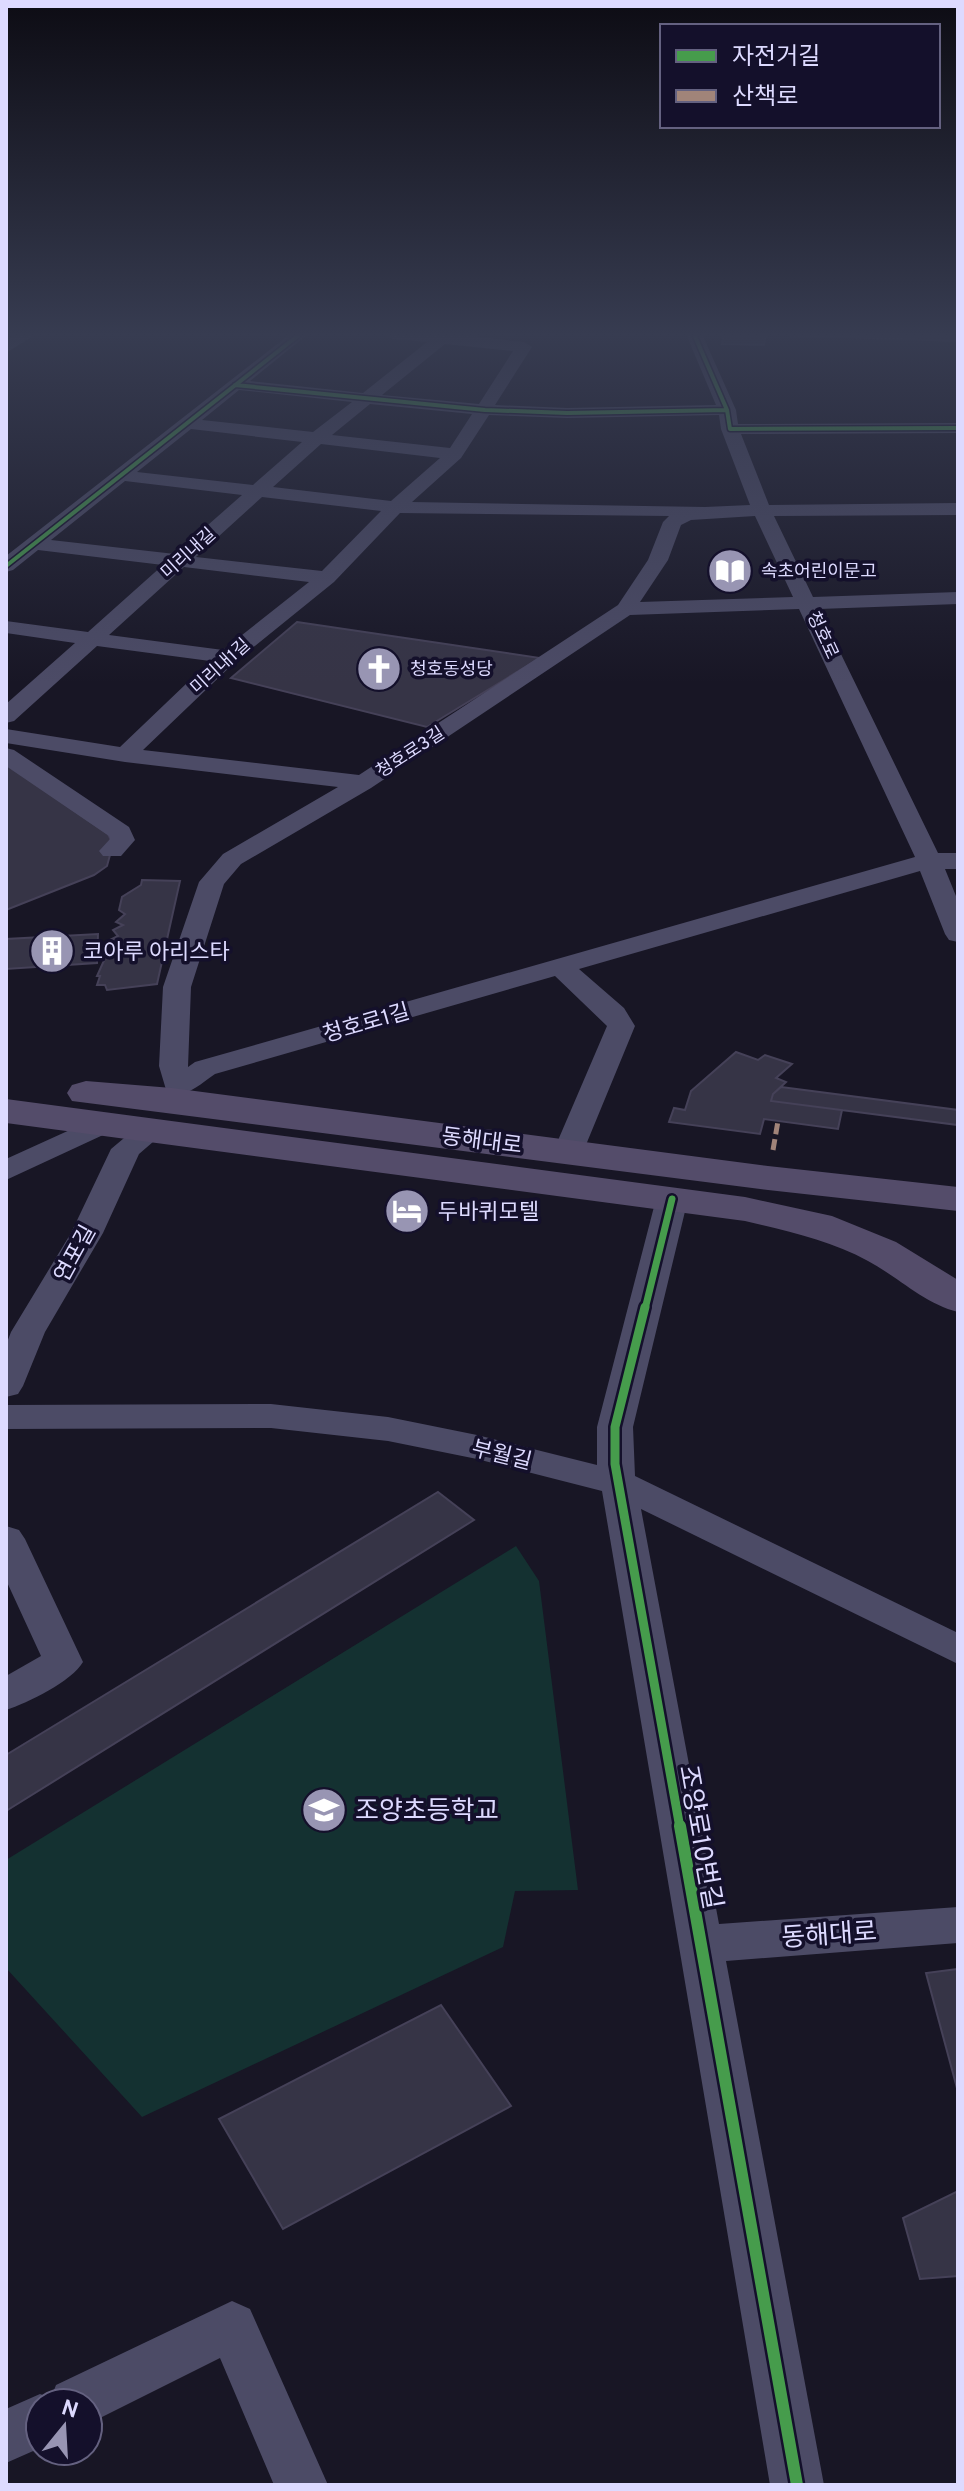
<svg xmlns="http://www.w3.org/2000/svg" width="964" height="2491" viewBox="0 0 964 2491" font-family="Overpass,'Noto Sans KR',sans-serif">
	<style>
		.green { fill: #143131 }
		.building { fill: #363446; stroke: #454158; stroke-width: 2 }
		.lines { fill: none; stroke-linecap: round; stroke-linejoin: round }
		.minor { fill: #4c4b66; fill-rule: evenodd }
		.major { fill: #544c6a; fill-rule: evenodd }
		.quiet { stroke: #a18479; stroke-width: 5; stroke-dasharray: 11 5; stroke-linecap: butt }
		.cycleway-far3-casing { stroke: #14102b; stroke-width: 7 }
		.cycleway-far2-casing { stroke: #14102b; stroke-width: 12 }
		.cycleway-far1-casing { stroke: #14102b; stroke-width: 14 }
		.cycleway-casing { stroke: #14102b; stroke-width: 17 }
		.cycleway-far3 { stroke: #469c4c; stroke-width: 4 }
		.cycleway-far2 { stroke: #469c4c; stroke-width: 7 }
		.cycleway-far1 { stroke: #469c4c; stroke-width: 9 }
		.cycleway { stroke: #469c4c; stroke-width: 12 }
		.labels { text-anchor: middle; stroke-width: 7; stroke-linejoin: round; paint-order: stroke }
		.far-street-label { font-size: 18px; fill: #dddaff; stroke: #14102b }
		.far-poi-label { font-size: 18px; fill: #dddaff; stroke: #14102b; text-anchor: start }
		.poi-label { font-size: 22px; fill: #dddaff; stroke: #14102b; text-anchor: start }
		.street-label { font-size: 22px; fill: #dddaff; stroke: #14102b }
		.near-poi-label { font-size: 26px; fill: #dddaff; stroke: #14102b; text-anchor: start }
		.near-street-label { font-size: 26px; fill: #dddaff; stroke: #14102b }
	</style>
	<rect width="100%" height="100%" fill="#181625"/>
	<path class="green" d="M516,1546L539,1581L578,1890L515,1891L503,1947L142,2117L6,1968V1860Z"/>
	<path class="building" d="M724,334H766L764,345L722,344Z
		M958,334V341L784,335V334Z
		M297,622L540,658L427,727L231,678Z
		M6,764L108,834L113,844L107,866L94,875L6,910Z
		M142,880L180,881L157,984L107,990L105,985H97L100,976H97L111,945L117,941L112,939L118,936L113,930L123,925L116,922L125,914L119,910L122,897L141,885Z
		M98,934L97,963L6,969V939Z
		M736,1052L758,1060L765,1055L792,1064L776,1078L786,1082L773,1094L771,1101L842,1110L838,1129L764,1119L760,1134L669,1122L674,1108L685,1110L691,1091Z
		M781,1087L958,1110V1125L771,1101L773,1094Z
		M438,1492L474,1520L6,1811V1755Z
		M958,1969V2092L926,1973Z
		M441,2005L511,2106L283,2229L219,2119Z
		M958,2191V2276L920,2279L903,2218Z"/>
	<g class="lines">
		<path class="minor" d="M17,334H36L6,353V341Z
			M290,334H308L250,381L363,393L427,342L393,339L385,334H455L524,342L532,347L495,405L567,408L716,405L686,334H702L736,410L738,424L958,423V433L741,434L769,505L958,503V515L774,516L813,597L958,592V604L819,609L938,853H958V869H945L958,901V942L949,940L945,934L920,871L579,969L624,1008L635,1026L583,1152L579,1158L568,1161L557,1158L553,1152L607,1026L555,976L215,1074C199,1085 187,1098 167,1093L159,1066L163,987L199,882L223,854L338,787L125,762L6,743V729L120,747L210,661L97,646L14,721L6,723V704L75,643L6,633V621L88,632L163,565L38,550L13,570L6,572V556ZM445,344L513,351L479,404L382,395ZM239,390L352,402L313,432L202,420ZM370,404L472,414L450,448L332,435ZM489,415L567,418L719,415L721,429L750,505L705,507L412,502L461,458ZM191,429L302,442L253,485L137,472ZM321,444L440,458L391,501L273,487ZM125,481L242,495L175,554L51,540ZM262,497L381,511L322,571L196,557ZM400,513L669,516L663,522L648,560L618,605L359,775L143,750L235,662L334,582ZM755,516L793,597L640,602L668,560L681,525L691,520ZM184,567L309,582L223,650L109,635ZM799,609L915,857L195,1062L188,1067L191,987L224,884L241,864L371,788L630,615Z
			M6,748L14,750L129,827L135,840L121,856H103L99,851L110,839L109,836L6,766Z
			M105,1114L116,1117L120,1123L116,1129L6,1180V1159Z
			M153,1120L164,1123L168,1129L139,1154L103,1233L45,1332L23,1386L18,1394L6,1397V1345L11,1332L71,1233L111,1149L142,1123Z
			M672,1190L683,1192L688,1199L633,1427L635,1476L958,1633V1664L641,1509L719,1924L958,1907V1943L726,1961L824,2485H770L602,1491L477,1459L388,1441L271,1428L6,1429V1405L271,1404L388,1417L477,1435L597,1465V1427L656,1199L661,1192Z
			M6,1526L19,1530L25,1539L83,1662C72,1681 28,1703 6,1710V1676L41,1656L6,1580Z
			M232,2301L250,2309L328,2485H274L220,2358L88,2424V2403H40V2448L6,2463V2409L40,2394L51,2398L56,2385Z"/>
		<path class="major" d="M86,1081L172,1088L768,1166L958,1187V1211L768,1190L72,1101L67,1093L72,1085Z
			M6,1099L745,1197L832,1216L896,1242L958,1280V1312C925,1304 898,1277 868,1261C830,1240 787,1231 745,1221L6,1123Z"/>
		<path class="quiet" d="M773,1150L778,1121"/>
		<g class="cycleway-far3-casing">
			<path id="cycleway-far3" d="M694,334L727,410L730,429L958,428
				M235,385L485,410L567,413L727,410
				M6,566L300,334"/>
		</g>
		<g class="cycleway-far2-casing">
			<path id="cycleway-far2" d="M645,1309L672,1199"/>
		</g>
		<g class="cycleway-far1-casing">
			<path id="cycleway-far1" d="M645,1307L615,1427V1464L680,1828"/>
		</g>
		<g class="cycleway-casing">
			<path id="cycleway" d="M680,1826L797,2485"/>
		</g>
		<use href="#cycleway-far3" class="cycleway-far3"/>
		<use href="#cycleway-far2" class="cycleway-far2"/>
		<use href="#cycleway-far1" class="cycleway-far1"/>
		<use href="#cycleway" class="cycleway"/>
	</g>
	<linearGradient id="sky" x2="0" y2="1"><stop stop-color="#0d0c14"/><stop offset="0.49" stop-color="#373c51"/><stop offset="1" stop-color="#373c51" stop-opacity="0"/></linearGradient>
	<rect width="964" height="683" fill="url(#sky)"/>
	<defs>
		<g id="library-disc" transform="scale(2.3)"><circle r="9.5" fill="#9895b3" stroke="#14102b"/><path d="M-6-4Q-3-5.5-.7-3.5V5Q-3 3-6 4ZM6-4Q3-5.5 .7-3.5V5Q3 3 6 4Z" fill="#fff"/></g>
		<g id="church-disc" transform="scale(2.3)"><circle r="9.5" fill="#9895b3" stroke="#14102b"/><path d="M-1.2-6h2.4v3.5h3.3v2.4h-3.3V6h-2.4V-.1h-3.3v-2.4h3.3Z" fill="#fff"/></g>
		<g id="building-disc" transform="scale(2.3)"><circle r="9.5" fill="#9895b3" stroke="#14102b"/><path d="M-4-6H4V6H1V3H-1V6H-4ZM-2.5-4.3h1.7v1.8h-1.7ZM.8-4.3h1.7v1.8H.8ZM-2.5-1h1.7V.8h-1.7ZM.8-1h1.7V.8H.8Z" fill="#fff"/></g>
		<g id="hotel-disc" transform="scale(2.3)"><circle r="9.5" fill="#9895b3" stroke="#14102b"/><path d="M-6-4.5h1.5V1H6V5H4.5V3h-9V5H-6ZM-4 0a1.8 1.8 0 1 1 3.6 0ZM.5 0V-2.5h3Q6-2.5 6 0Z" fill="#fff"/></g>
		<g id="school-disc" transform="scale(2.3)"><circle r="9.5" fill="#9895b3" stroke="#14102b"/><path d="M0-5L7-2L0 1L-7-2ZM-4 1L0 2.5L4 1V4Q0 6-4 4Z" fill="#fff"/></g>
	</defs>
	<g fill-rule="evenodd">
		<use href="#library-disc" x="730" y="571"/>
		<use href="#church-disc" x="379" y="669"/>
		<use href="#building-disc" x="52" y="951"/>
		<use href="#hotel-disc" x="407" y="1211"/>
		<use href="#school-disc" x="324" y="1810"/>
	</g>
	<g class="labels">
		<g class="far-street-label">
			<text transform="translate(188 553) rotate(-42)" y="6">미리내길</text>
			<text transform="translate(823 635) rotate(65)" y="6">청호로</text>
			<text transform="translate(220 666) rotate(-42)" y="6">미리내1길</text>
			<text transform="translate(410 752) rotate(-33)" y="6">청호로3길</text>
		</g>
		<g class="far-poi-label">
			<text x="761" y="577">속초어린이문고</text>
			<text x="410" y="675">청호동성당</text>
		</g>
		<g class="poi-label">
			<text x="83" y="959">코아루 아리스타</text>
			<text x="438" y="1219">두바퀴모텔</text>
		</g>
		<g class="street-label">
			<text transform="translate(366 1022) rotate(-16)" y="8">청호로1길</text>
			<text transform="translate(482 1140) rotate(7)" y="8">동해대로</text>
			<text transform="translate(74 1253) rotate(-61)" y="8">연포길</text>
			<text transform="translate(502 1454) rotate(14)" y="8">부월길</text>
		</g>
		<g class="near-poi-label">
			<text x="355" y="1819">조양초등학교</text>
		</g>
		<g class="near-street-label">
			<text transform="translate(701 1837) rotate(80)" y="9">조양로10번길</text>
			<text transform="translate(829 1934) rotate(-4)" y="9">동해대로</text>
		</g>
	</g>
	<rect width="964" height="2491" fill="none" stroke="#dddaff" stroke-width="16"/>
	<rect x="660" y="24" width="280" height="104" fill="#14102b" stroke="#646180" stroke-width="2"/>
	<rect x="676" y="50" width="40" height="12" fill="#469c4c" stroke="#646180" stroke-width="2"/>
	<text x="732" y="64" font-size="24" fill="#dddaff">자전거길</text>
	<rect x="676" y="90" width="40" height="12" fill="#a18479" stroke="#646180" stroke-width="2"/>
	<text x="732" y="104" font-size="24" fill="#dddaff">산책로</text>
	<g transform="translate(64 2427) rotate(18)"><circle r="38" fill="#14102b" stroke="#646180" stroke-width="2"/>
	<path d="M0-6L14 30L0 20L-14 30Z" fill="#9895b3"/>
	<text y="-12" font-size="22" font-weight="bold" text-anchor="middle" fill="#dddaff">N</text>
	</g>
</svg>
